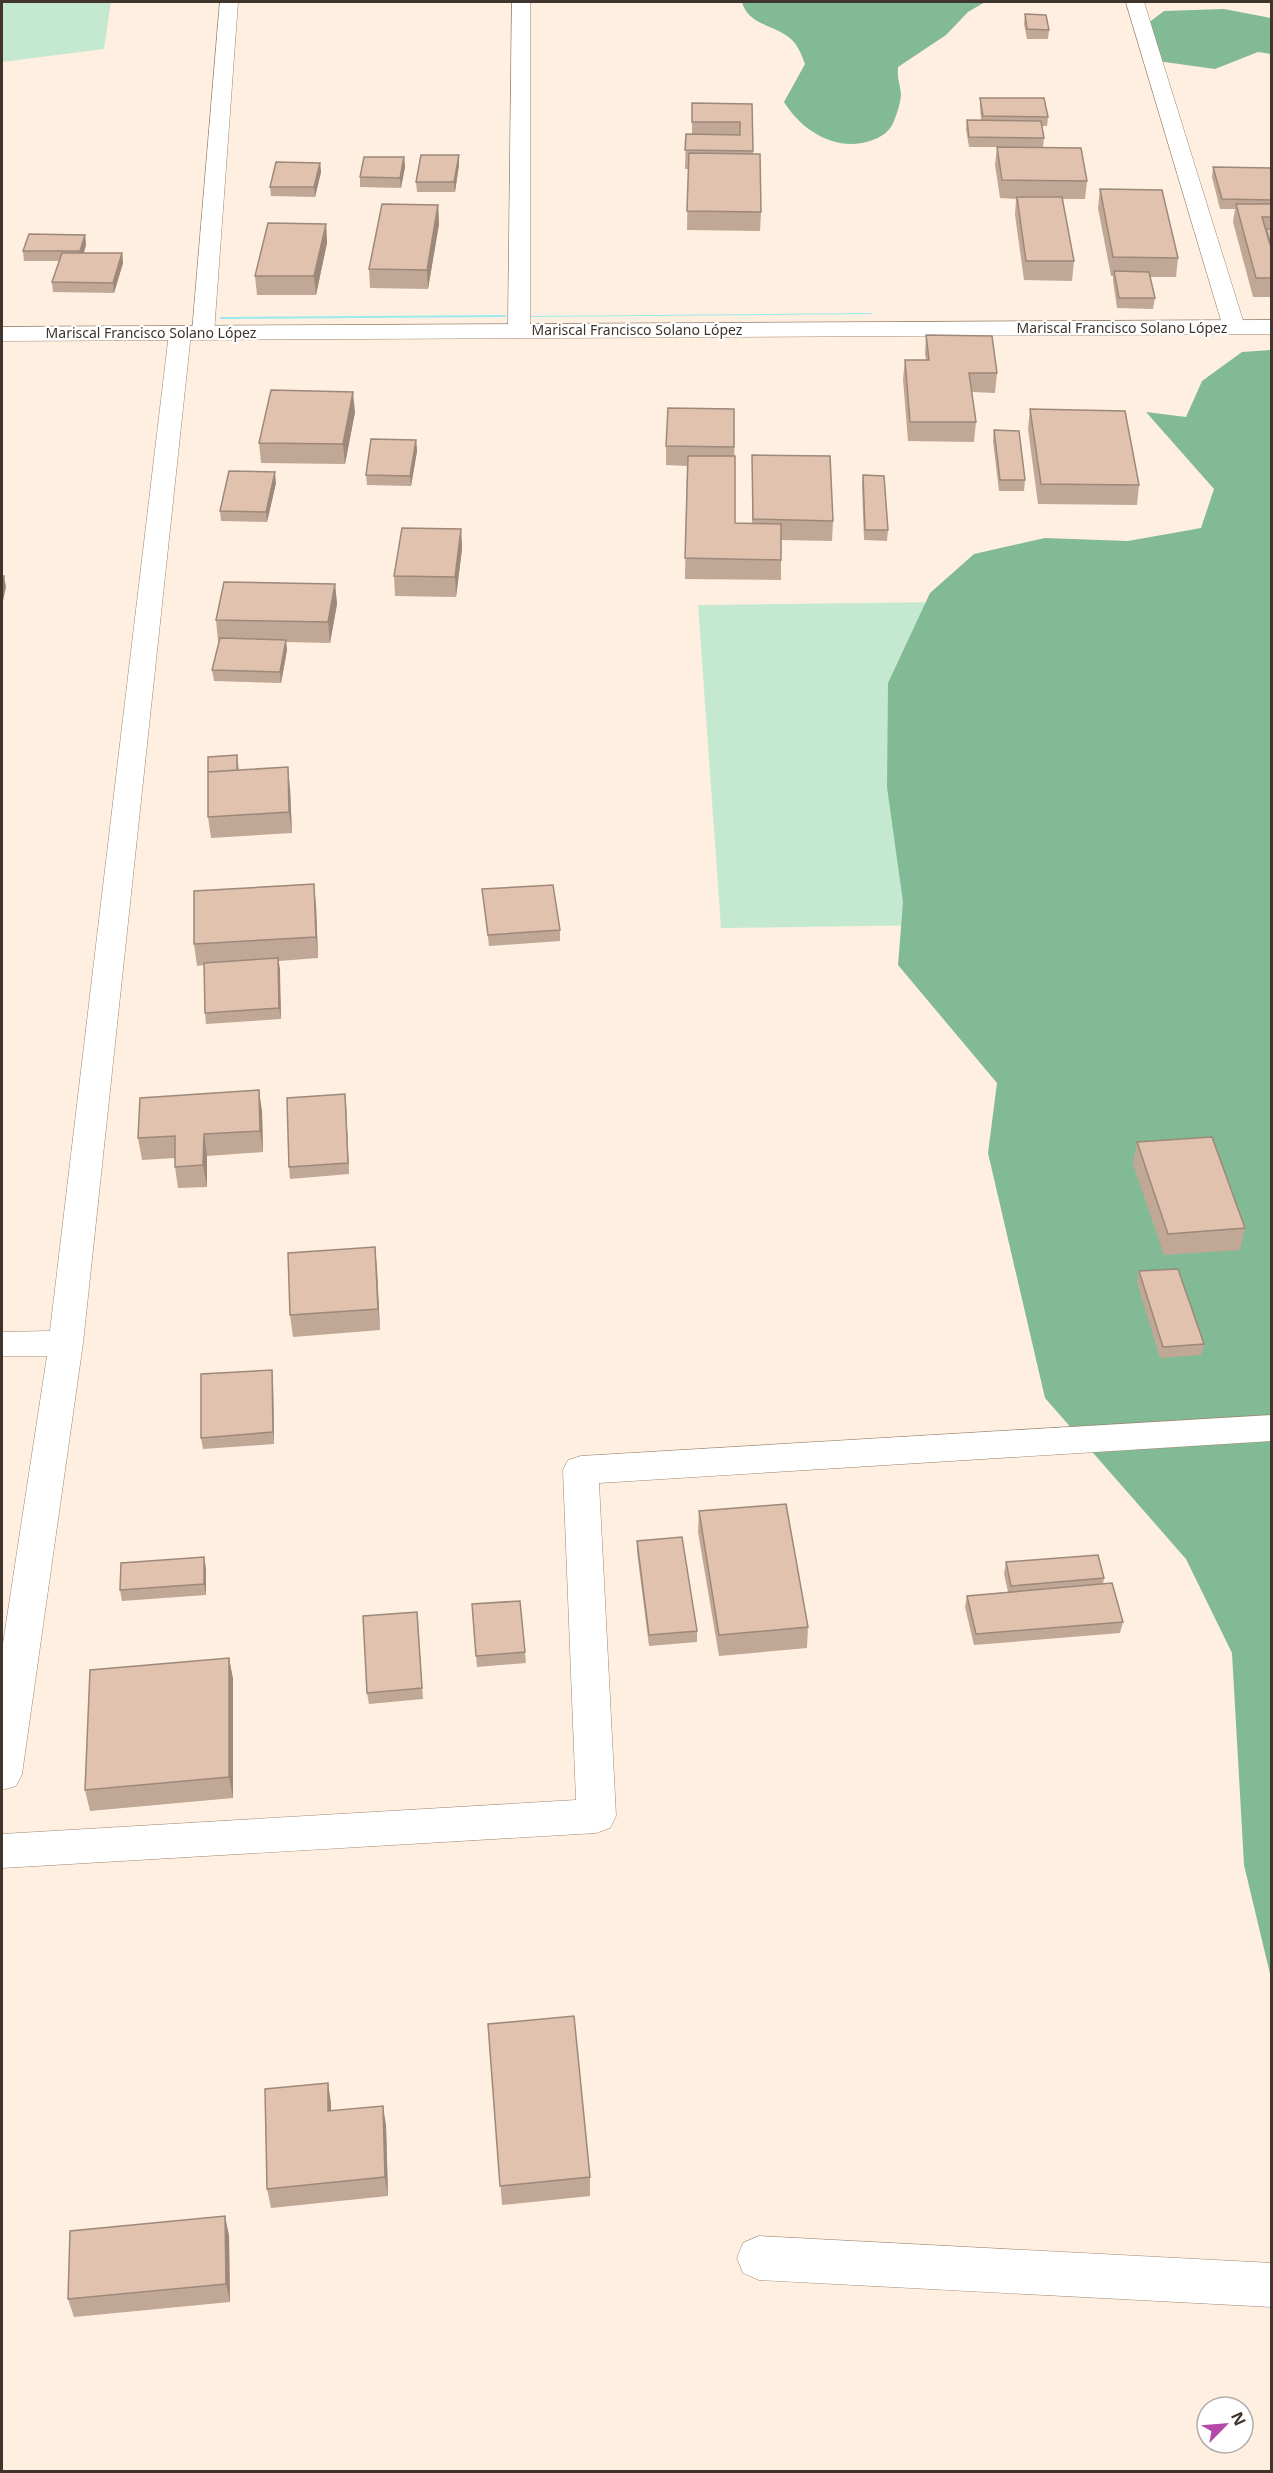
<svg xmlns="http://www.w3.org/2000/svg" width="1273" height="2473" viewBox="0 0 1273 2473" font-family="'Noto Sans',sans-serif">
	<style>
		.green { fill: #c5e9d0 }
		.forest { fill: #83ba96 }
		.water { fill: #9ae9ec }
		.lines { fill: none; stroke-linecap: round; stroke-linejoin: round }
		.minor-casing { stroke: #9e8771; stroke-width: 1 }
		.major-casing { stroke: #9e8771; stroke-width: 1 }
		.minor { fill: #fff; fill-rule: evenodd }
		.major { fill: #fff; fill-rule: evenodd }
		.wall { fill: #c1a796 }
		.shaded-wall { fill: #9d887a }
		.building { fill: #e0c2af; stroke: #9d887a; stroke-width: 1.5 }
		.labels { text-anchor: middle; stroke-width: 4.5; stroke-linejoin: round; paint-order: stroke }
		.far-street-label { font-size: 14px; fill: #3f352c; stroke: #fff }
	</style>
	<rect width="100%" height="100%" fill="#feefe0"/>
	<path class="green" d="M2,2H111L104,49L2,62Z
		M944,602L1003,924L721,928L698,605Z"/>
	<path class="forest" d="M742,2H985L968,12L946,35L898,67C897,80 900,83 901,94C901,101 897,114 894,121C889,133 881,137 870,141C836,152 802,131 784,102L805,64C802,56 798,45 791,39C775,25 748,25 742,2Z
		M1224,9L1271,18V54L1258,52L1215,69L1150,60L1135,33L1164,11Z
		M1271,350V1978L1244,1865L1232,1653L1186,1559L1045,1398L988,1153L997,1083L898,965L903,902L887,787L888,683L930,593L974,554L1045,538L1128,541L1201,528L1214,489L1146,412L1186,417L1202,381L1242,352Z"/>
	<path class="water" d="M872,313L873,314L531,317V316Z
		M505,315L506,317L220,319L221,317Z"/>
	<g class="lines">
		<g class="minor-casing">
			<path id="minor" d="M220,2H238L214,333L211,338L203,340L195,338L192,333Z
				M512,2H530V331L527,336L519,338L511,336L508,331Z
				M1126,2H1144L1245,327L1242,332L1234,334L1226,332L1223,327Z
				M180,326L188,328L191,333L83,1343L22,1774L16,1786L2,1790V1650L47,1356H2V1332L50,1331L169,333L172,328Z
				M1272,1415V1441L599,1483L616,1816L610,1828L596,1833L2,1868V1834L576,1800L563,1470L568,1460L581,1456Z
				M759,2236L1272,2263V2307L759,2280L743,2273L737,2258L743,2243Z"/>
		</g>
		<g class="major-casing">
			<path id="major" d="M1272,320V334L2,341V327Z"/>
		</g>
		<use href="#minor" class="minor"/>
		<use href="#major" class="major"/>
	</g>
	<path class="wall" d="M1025,14L1049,30L1048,39H1027L1024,24Z
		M980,98L1048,117L1047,126H1042L1044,138L1043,148L1087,181L1085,199H1062L1074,261L1072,281L1024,280L1015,215L1016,199L1000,198L995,165L997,147H969L966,129L967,120H981L980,107Z
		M692,103L752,104L753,153L761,212L760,231L687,230L688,169H685L686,134H692Z
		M404,157L405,167L401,188L360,187V177Z
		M320,163L321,172L315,197L271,196L270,187Z
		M459,165L455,192H417L416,182Z
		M1213,167L1272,173V297H1253L1233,222L1235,209H1220L1212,177Z
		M1100,189L1178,258L1176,277H1150L1155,298L1153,309L1117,308L1113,281V276H1111L1098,208Z
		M438,205L439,224L428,289L370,288L369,269Z
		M326,224L327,243L316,295H257L255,276Z
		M85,235L86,245L84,253H122L123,263L114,293L53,292L52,282L59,261H24L23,251Z
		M926,335L997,373L995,393L972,392L976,422L974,442L908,441L903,379L905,360H926L925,354Z
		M734,409L735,523L752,524V455L833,521L832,541L781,540V580L685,579L687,466L666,465V446Z
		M1030,409L1139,485L1137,505L1038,504L1028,429Z
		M355,412L345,464L261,463L259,443Z
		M994,430L1025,480L1024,491H999L993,441Z
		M416,440L417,451L411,486L367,485L366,475Z
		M863,475L888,530L887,541L864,540L862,486Z
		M276,483L267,522L221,521L220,511Z
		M461,529L462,549L456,597L395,596L394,576Z
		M335,584L337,604L330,643L286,642L287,650L281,683L214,681L212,670L220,641H218L216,620Z
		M237,755L239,770L290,788L292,833L211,838L208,817Z
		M482,889L560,930V941L489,946Z
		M316,905L318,958L279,961L281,1019L206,1024L205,1013L204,965L197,966L194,944Z
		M346,1105L349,1174L290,1179L289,1167Z
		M262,1111L263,1152L207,1156V1187L178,1188L175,1167V1158L142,1160L138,1138Z
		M1137,1142L1245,1228L1240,1250L1164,1255L1133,1164Z
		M375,1247L380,1330L293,1337L290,1315Z
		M1139,1271L1204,1344L1201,1355L1160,1358L1137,1282Z
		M272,1370L273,1381L274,1444L203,1449L201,1438Z
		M699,1511L808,1627L807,1648L719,1656L698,1532Z
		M637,1541L697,1631V1642L649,1646L637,1552Z
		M1006,1562L1104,1578L1103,1584L1123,1622L1120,1633L974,1645L965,1607L967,1596L1008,1592L1004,1574Z
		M206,1568V1595L122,1601L120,1590Z
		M472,1604L525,1652L526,1663L477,1667Z
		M417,1612L423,1699L369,1704L367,1693Z
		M229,1658L233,1679V1798L90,1811L85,1790Z
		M488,2024L590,2177V2196L502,2205Z
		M328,2083L331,2111L386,2125L388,2196L271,2208L267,2189Z
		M229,2235L230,2302L74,2317L68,2299Z"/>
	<path class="shaded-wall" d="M459,155V165L455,192L454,182Z
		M404,157L405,167L401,188L400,178Z
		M320,163L321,172L315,197L314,187Z
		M438,205L439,224L428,289L427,270Z
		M326,224L327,243L316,295L314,276Z
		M85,235L86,245L81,261L80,251Z
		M122,253L123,263L114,293L113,283Z
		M353,392L355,412L345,464L343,444Z
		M416,440L417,451L411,486L410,476Z
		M275,472L276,483L267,522L266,512Z
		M461,529L462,549L456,597L455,577Z
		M4,576L6,587L2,606V590Z
		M335,584L337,604L330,643L328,622Z
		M286,640L287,650L281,683L280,672Z
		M288,767L290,788L292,833L289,812Z
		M314,884L316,905L318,958L316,937Z
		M278,958L280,969L281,1019L279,1008Z
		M259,1090L262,1111L263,1152L260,1131Z
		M345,1094L346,1105L349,1174L348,1163Z
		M204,1134L207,1156V1187L203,1165Z
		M375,1247L377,1268L380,1330L378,1309Z
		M272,1370L273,1381L274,1444L273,1432Z
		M204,1557L206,1568V1595L204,1584Z
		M229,1658L233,1679V1798L229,1777Z
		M328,2083L331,2103V2130L328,2111Z
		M383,2106L386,2125L388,2196L385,2177Z
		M225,2216L229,2235L230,2302L226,2284Z"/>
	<path class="building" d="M1025,14L1046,15L1049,30L1027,29Z
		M980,98H1044L1048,117L983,116Z
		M692,103L752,104L753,151L685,150L686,134L740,135V122H692Z
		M967,120L1041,121L1044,138L969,137Z
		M997,147L1081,148L1087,181L1002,180Z
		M689,153L760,154L761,212L687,211Z
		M421,155H459L454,182H416Z
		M364,157H404L400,178L360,177Z
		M276,162L320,163L314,187H270Z
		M1213,167L1270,168L1272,173V200L1222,199Z
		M1100,189L1162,190L1178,258L1113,257Z
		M1017,197H1062L1074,261H1026Z
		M382,204L438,205L427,270L369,269Z
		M1236,204H1272V217H1262L1272,251V278H1256Z
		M268,223L326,224L314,276H255Z
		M1266,229H1272V247Z
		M29,234L85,235L80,251H23Z
		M62,253H122L113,283L52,282Z
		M1114,271L1149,272L1155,298H1119Z
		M926,335L992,336L997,373H969L976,422H910L905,360H929Z
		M271,390L353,392L343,444L259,443Z
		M668,408L734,409V447L666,446Z
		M1030,409L1125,411L1139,485L1041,484Z
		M994,430L1019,431L1025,480H1000Z
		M371,439L416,440L410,476L366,475Z
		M752,455L830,456L833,521L753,519Z
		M688,456H735V523L781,524V560L685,558Z
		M229,471L275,472L266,512L220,511Z
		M863,475L884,476L888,530H865Z
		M402,528L461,529L455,577L394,576Z
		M2,576H4L2,590Z
		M224,582L335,584L328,622L216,620Z
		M220,638L286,640L280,672L212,670Z
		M237,755V770L208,772V775V757Z
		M288,767L289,812L208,817V772Z
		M314,884L316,937L194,944V891Z
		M553,885L560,930L488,935L482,889Z
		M278,958L279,1008L205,1013L204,963Z
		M259,1090L260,1131L204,1134L203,1165L175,1167V1136L138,1138L140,1098Z
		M345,1094L348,1163L289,1167L287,1098Z
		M1212,1137L1245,1228L1168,1234L1137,1142Z
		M375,1247L378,1309L290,1315L288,1253Z
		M1178,1269L1204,1344L1163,1347L1139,1271Z
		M272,1370L273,1432L201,1438V1374Z
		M786,1504L808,1627L719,1635L699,1511Z
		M682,1537L697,1631L649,1635L637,1541Z
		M1098,1555L1104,1578L1011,1586L1006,1562Z
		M204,1557V1584L120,1590L121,1563Z
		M1112,1583L1123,1622L976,1634L967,1596Z
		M520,1601L525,1652L476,1656L472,1604Z
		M417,1612L422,1688L367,1693L363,1616Z
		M229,1658V1777L85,1790L90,1670Z
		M574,2016L590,2177L500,2186L488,2024Z
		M328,2083V2111L383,2106L385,2177L267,2189L265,2089Z
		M225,2216L226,2284L68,2299L70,2231Z"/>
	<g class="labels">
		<g class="far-street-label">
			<text x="1122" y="333">Mariscal Francisco Solano López</text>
			<text x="637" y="335">Mariscal Francisco Solano López</text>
			<text x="151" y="338">Mariscal Francisco Solano López</text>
		</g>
	</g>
	<rect width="1273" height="2473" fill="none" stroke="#3f352c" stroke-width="6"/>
	<g transform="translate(1225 2425) rotate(65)"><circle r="28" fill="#ffffff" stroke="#b2aeab" stroke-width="1.5"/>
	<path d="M0-4.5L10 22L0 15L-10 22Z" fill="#b64aaa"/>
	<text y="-9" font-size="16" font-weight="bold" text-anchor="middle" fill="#3f352c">N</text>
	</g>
</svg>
